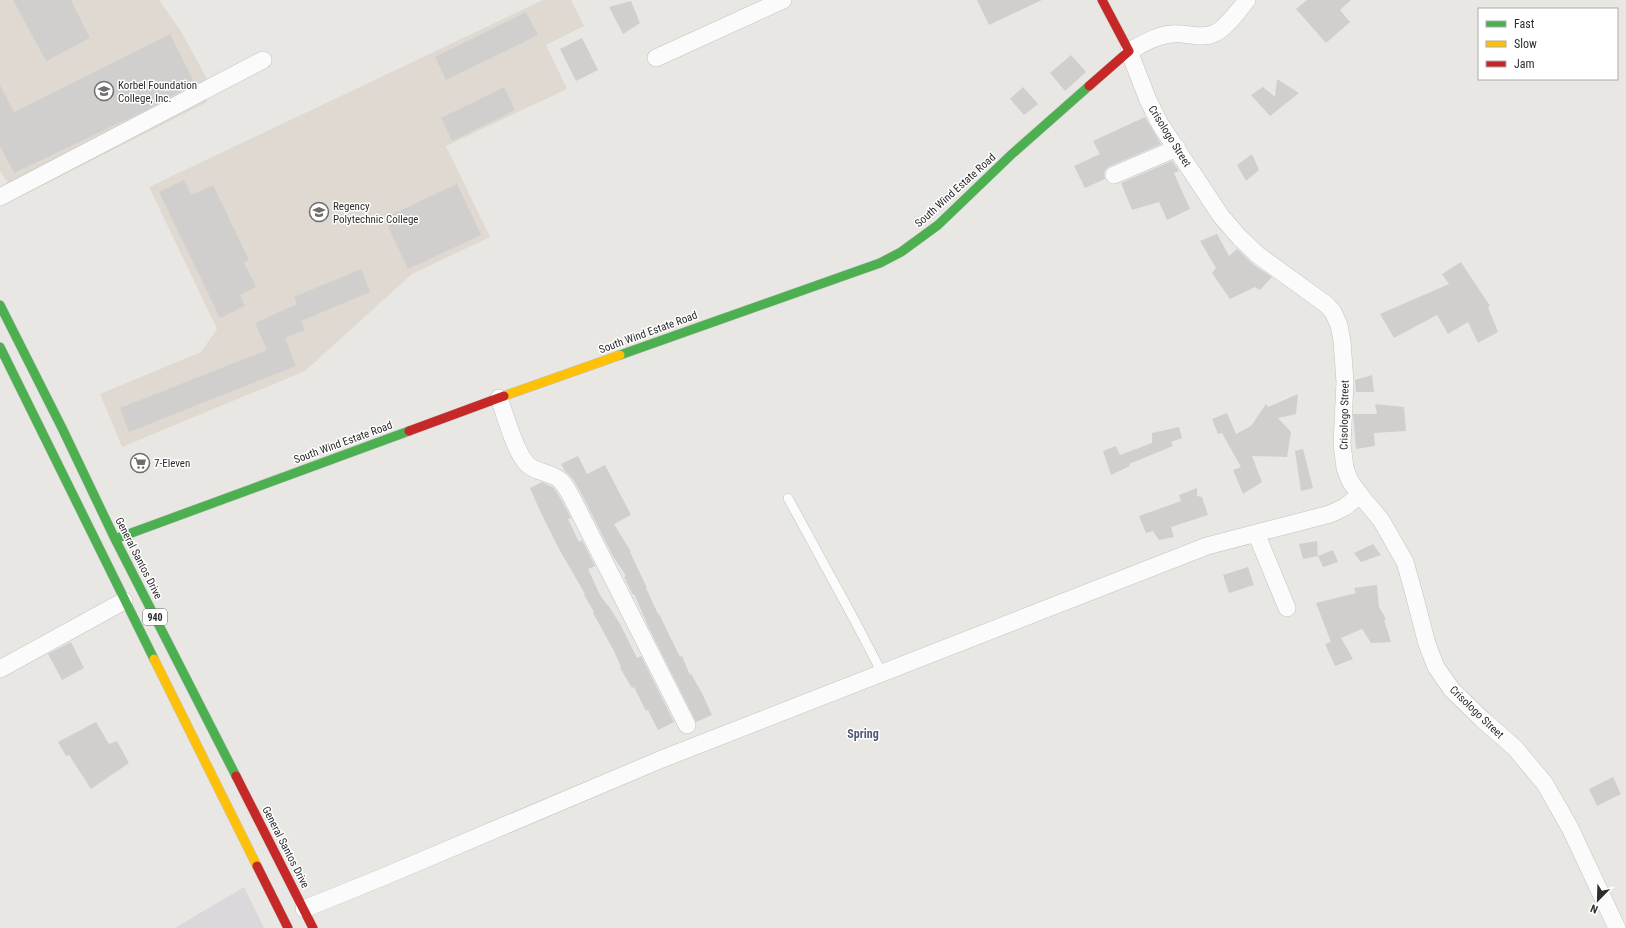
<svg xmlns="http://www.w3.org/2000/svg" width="1626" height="928" viewBox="0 0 1626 928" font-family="'Roboto Condensed',sans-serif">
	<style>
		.industrial { fill: #dad8da }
		.education { fill: #dfd9d1 }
		.building { fill: #d1cfcd }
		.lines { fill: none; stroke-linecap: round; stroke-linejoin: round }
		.lane-casing { stroke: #c2c2c2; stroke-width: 10 }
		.street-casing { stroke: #c2c2c2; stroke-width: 18 }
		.fast-casing { stroke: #c2c2c2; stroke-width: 10 }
		.slow-casing { stroke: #c2c2c2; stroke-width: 10 }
		.jam-casing { stroke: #c2c2c2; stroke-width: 10 }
		.lane { stroke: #fcfbfb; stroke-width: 9 }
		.street { stroke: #fcfbfb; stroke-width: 17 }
		.fast { stroke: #4caf50; stroke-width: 9 }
		.slow { stroke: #ffc107; stroke-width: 9 }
		.jam { stroke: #c62828; stroke-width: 9 }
		.labels { text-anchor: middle; stroke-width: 3; stroke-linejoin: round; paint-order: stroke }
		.shield { fill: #fff; stroke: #6c6c6c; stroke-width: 1 }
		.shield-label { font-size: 10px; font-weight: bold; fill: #2d2d2d }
		.poi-label { font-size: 11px; fill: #2d2d2d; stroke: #fff; text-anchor: start }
		.street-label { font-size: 11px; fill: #2d2d2d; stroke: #fff }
		.neighbourhood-label { font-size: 12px; font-weight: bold; fill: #525b78; stroke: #fff }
	</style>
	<rect width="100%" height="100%" fill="#e9e7e4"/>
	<path class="industrial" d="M244,887L264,928H175Z"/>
	<path class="education" d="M0,0H159L182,33L207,79V102L18,198L0,171Z
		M543,0H571L584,26L546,45L567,89L446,146L490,237L412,274L305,371L122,447L100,394L201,352L217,329L149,187Z"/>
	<path class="building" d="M13,0H71L90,38L46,61Z
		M977,0H1042L989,25Z
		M1307,0H1351L1340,10L1350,22L1326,43L1296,9Z
		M631,1L640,23L623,34L609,7Z
		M526,12L538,35L446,80L435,57Z
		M170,34L195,84L138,114L14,173L0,146V85L14,112Z
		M582,38L598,70L576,81L560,49Z
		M1071,55L1086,72L1065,91L1050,73Z
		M1277,79L1299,93L1270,116L1251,95L1263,87L1275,97Z
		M504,87L515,110L452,141L441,118Z
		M1023,87L1038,104L1024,115L1010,99Z
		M1145,117L1161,144L1110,166L1106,169L1104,173L1105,179L1085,188L1074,166L1100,154L1093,141Z
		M1252,154L1259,170L1246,181L1237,165Z
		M1172,161L1179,171L1174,173L1190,209L1167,220L1159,202L1132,210L1121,183Z
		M184,180L191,195L213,185L249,260L244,263L256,287L240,295L245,306L220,318L159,192Z
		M457,184L481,235L408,269L384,218Z
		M1217,234L1229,256L1237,249L1254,265L1272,277L1260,290L1255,287L1230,299L1212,273L1216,268L1200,241Z
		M1461,262L1490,306L1488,307L1498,332L1478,343L1468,322L1448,334L1437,315L1394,338L1380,314L1449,284L1442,274Z
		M361,269L370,292L301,321L305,330L285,338L296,366L129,432L120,408L267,350L255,323L297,304L294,297Z
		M1372,375L1374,392H1356L1355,380Z
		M1298,394L1296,414L1278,418L1291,432L1287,457L1252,456L1262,482L1243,494L1233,470L1241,467L1222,433L1218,434L1212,419L1227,413L1236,434L1251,426L1266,404L1268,407Z
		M1375,404L1404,407L1406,431L1374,433L1375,446L1356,449L1353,414H1377Z
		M1179,427L1182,438L1171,442L1173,446L1129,464L1130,466L1111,475L1103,451L1116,446L1120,455L1152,443V433Z
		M1303,449L1313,488L1301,491L1295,451Z
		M578,456L587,474L605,465L631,515L614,524L631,552H630L647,588H646L658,614H659L680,657L682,656L690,675L691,674L702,693L712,715L696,722L648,626L634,594L633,595L624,577L626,576L613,556L580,491L572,478L565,471L561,464Z
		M542,482L554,488L562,501L571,518L568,519L579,542L582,540L595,566L588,569L600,595L607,605H608L620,624L637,658L641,656L674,722L658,730L648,710L646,711L634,687L632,688L620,668L621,667L614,651L593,613L594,612L584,595L585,594L559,549L539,509L530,488Z
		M1197,488V496L1202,497L1208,515L1171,527L1174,537L1159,540L1153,531L1146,533L1139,516L1181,501L1179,495Z
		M1317,541L1318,556L1303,559L1299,544Z
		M1373,544L1381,555L1361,562L1354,553Z
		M1333,550L1338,562L1323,567L1318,556Z
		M1248,567L1254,585L1229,593L1223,575Z
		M1377,585L1379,607L1386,619L1384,620L1391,642L1371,643L1362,629L1341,638L1353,659L1335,666L1325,644L1331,642L1316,603L1356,593L1354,588Z
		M71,642L84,668L62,680L48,654Z
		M96,722L109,744L117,741L129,763L91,789L69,755L66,756L58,742Z
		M1613,777L1621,794L1597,806L1589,789Z"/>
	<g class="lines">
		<g class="lane-casing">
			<path id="lane" d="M788,498L855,621L882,673"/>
		</g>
		<g class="street-casing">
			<path id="street" d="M1247,0C1239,10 1226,28 1215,33C1202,40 1186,32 1172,34C1157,35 1143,44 1129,51L1148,100L1160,124L1221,216L1240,238L1258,255L1327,305L1333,312L1339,325L1342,341L1345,382L1342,444L1345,468L1350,481L1360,495L1381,520L1405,562L1414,594L1427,644L1436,667L1452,690L1482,719L1515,748L1545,784L1570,828L1617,928
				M656,58L783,0
				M1114,175L1177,148
				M0,197L263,60
				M499,398C505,414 515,452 527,464C536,473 552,472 561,481C565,485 568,491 571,496L687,725
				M1256,533L1287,608
				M0,669L124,601
				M304,909L383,877L662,759L1207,546L1330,514L1345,507L1360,495"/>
		</g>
		<g class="fast-casing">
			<path id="fast" d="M0,305L63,430L115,539L236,776
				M0,347L154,659
				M620,355L880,263L901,252L938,225L1012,154L1089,86
				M115,539L409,431"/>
		</g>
		<g class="slow-casing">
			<path id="slow" d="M504,396L620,355
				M154,659L257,866"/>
		</g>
		<g class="jam-casing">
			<path id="jam" d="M1089,86L1129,51L1102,0
				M409,431L504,396
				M236,776L313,928
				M257,866L288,928"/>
		</g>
		<use href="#lane" class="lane"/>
		<use href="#street" class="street"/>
		<use href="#fast" class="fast"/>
		<use href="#slow" class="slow"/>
		<use href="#jam" class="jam"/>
	</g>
	<defs>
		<g id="university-ring" transform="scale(1)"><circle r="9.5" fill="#fff" stroke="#6f6e6d" stroke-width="1.5"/><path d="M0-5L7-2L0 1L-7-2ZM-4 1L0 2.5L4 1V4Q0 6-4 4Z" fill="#6f6e6d"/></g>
		<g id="supermarket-ring" transform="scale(1)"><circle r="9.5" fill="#fff" stroke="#6f6e6d" stroke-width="1.5"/><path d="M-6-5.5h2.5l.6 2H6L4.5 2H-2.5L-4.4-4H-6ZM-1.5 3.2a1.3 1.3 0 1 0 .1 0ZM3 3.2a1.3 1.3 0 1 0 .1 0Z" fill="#6f6e6d"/></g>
	</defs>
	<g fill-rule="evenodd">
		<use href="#university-ring" x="104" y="91"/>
		<use href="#university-ring" x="319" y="212"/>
		<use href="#supermarket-ring" x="140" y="463"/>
	</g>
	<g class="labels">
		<rect class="shield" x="143" y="609" width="24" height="16" rx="3"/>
		<g class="shield-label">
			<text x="155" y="621">940</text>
		</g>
		<g class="poi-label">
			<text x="118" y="89">Korbel Foundation<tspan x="118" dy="13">College, Inc.</tspan></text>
			<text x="333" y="210">Regency<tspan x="333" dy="13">Polytechnic College</tspan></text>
			<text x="154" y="467">7-Eleven</text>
		</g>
		<g class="street-label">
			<text transform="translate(1170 136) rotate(58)" y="4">Crisologo Street</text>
			<text transform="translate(955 190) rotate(-42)" y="4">South Wind Estate Road</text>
			<text transform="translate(648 332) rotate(-20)" y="4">South Wind Estate Road</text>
			<text transform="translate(1344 415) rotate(-89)" y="4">Crisologo Street</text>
			<text transform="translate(343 442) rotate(-20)" y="4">South Wind Estate Road</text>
			<text transform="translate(139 558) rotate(63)" y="4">General Santos Drive</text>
			<text transform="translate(1477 712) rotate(44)" y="4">Crisologo Street</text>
			<text transform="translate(286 847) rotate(63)" y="4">General Santos Drive</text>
		</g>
		<g class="neighbourhood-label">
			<text x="863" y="738">Spring</text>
		</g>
	</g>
	<rect x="1478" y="8" width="140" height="72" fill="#ffffff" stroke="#ababab"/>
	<rect x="1486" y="21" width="20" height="6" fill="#4caf50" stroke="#ababab"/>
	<text x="1514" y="28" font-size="12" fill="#2d2d2d">Fast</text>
	<rect x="1486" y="41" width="20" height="6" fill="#ffc107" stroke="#ababab"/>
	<text x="1514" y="48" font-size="12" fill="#2d2d2d">Slow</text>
	<rect x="1486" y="61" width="20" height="6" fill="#c62828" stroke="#ababab"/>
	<text x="1514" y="68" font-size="12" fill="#2d2d2d">Jam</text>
	<g transform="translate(1598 900) rotate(203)" stroke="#ffffff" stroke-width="3" paint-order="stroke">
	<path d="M0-3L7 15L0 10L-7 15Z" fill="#2d2d2d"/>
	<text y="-6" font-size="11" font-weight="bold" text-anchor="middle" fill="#2d2d2d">N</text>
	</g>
</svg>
